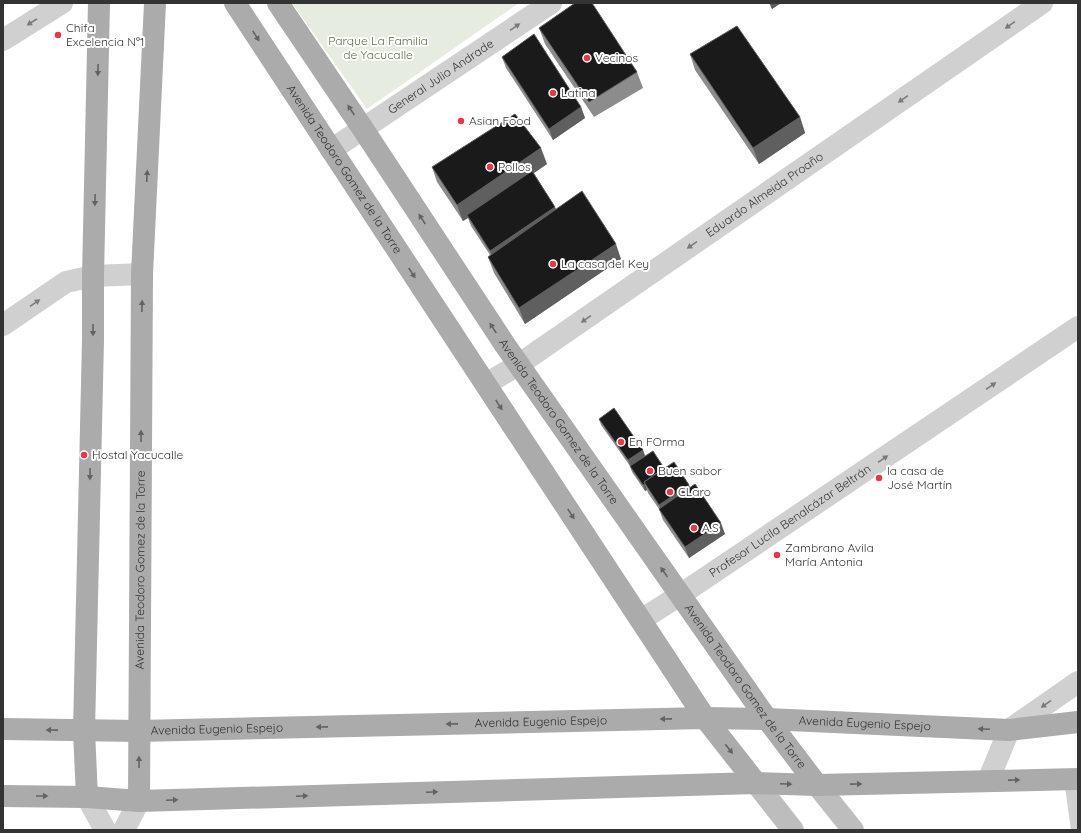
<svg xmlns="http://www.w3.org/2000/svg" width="1081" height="833" viewBox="0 0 1081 833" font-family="Quicksand,sans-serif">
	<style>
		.green { fill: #e6ecdf }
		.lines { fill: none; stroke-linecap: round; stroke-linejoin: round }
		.service { stroke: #d0d0d0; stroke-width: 14 }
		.minor { stroke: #d0d0d0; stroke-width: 22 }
		.tertiary { stroke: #d0d0d0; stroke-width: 22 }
		.secondary { stroke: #bdbdbd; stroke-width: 22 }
		.primary { stroke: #ababab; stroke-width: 22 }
		.wall { fill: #8c8c8c }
		.shaded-wall { fill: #5f5f5f }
		.building { fill: #1a1a1a; stroke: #5f5f5f }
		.oneway { fill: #7a7a7a }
		.oneway2 { fill: #636363 }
		.poi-dot { fill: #e63946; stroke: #fff; stroke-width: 1.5 }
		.labels { text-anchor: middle; stroke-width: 4; stroke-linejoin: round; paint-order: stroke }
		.poi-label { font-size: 12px; fill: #333; stroke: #fff; text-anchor: start }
		.park-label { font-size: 12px; fill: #56703f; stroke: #fff }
		.street-label { font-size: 12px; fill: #333; stroke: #fff }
	</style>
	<rect width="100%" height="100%" fill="#fff"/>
	<path class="green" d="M292,3H519L367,109Z"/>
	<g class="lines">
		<path class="service" d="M1071,779L1078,830"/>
		<g class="minor">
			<path d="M3,40L62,3"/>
			<path id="s1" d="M331,150L551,3"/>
			<path d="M3,325L66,282L93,276L142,274"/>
			<path id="s2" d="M486,384L518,365L1042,3"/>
			<path id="s3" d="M641,620L680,595L1078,327"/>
		</g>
		<path class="tertiary" d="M988,781L1009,730L1078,682
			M87,797L105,830
			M124,830L139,801"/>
		<path class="secondary" d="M756,783L793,830
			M817,785L853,830"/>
		<g class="primary">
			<path id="s4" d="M235,3L705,718L756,783"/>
			<path id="s5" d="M278,3L363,129L505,345L767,719L817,785"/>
			<path id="s6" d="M3,729L139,731L705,718L767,719L1009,730L1078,722"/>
			<path d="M3,796L87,797L139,801L756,783L817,785L1078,779"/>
			<path d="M87,797L84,731L93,340V276L99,3"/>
			<path id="s7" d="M139,801L142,274L155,3"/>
		</g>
	</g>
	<path class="wall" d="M769,3H781L772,9Z
		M539,28L637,72L643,88L594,117L545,44Z
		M690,54L800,117L805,133L759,164L695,70Z
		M502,57L581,107L585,118L553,140L506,68Z
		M547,164L534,173L556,209L621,259L525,324L494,273L488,257L490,255L471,226L468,218L463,221L437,182L432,167Z
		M599,419L643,450L645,456L630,466L601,425Z
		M630,466L664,468L689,485L690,488L725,534L689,558L663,520L659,509L648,493L647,490L645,491L632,472Z"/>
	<path class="shaded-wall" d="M770,3H781L772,9Z
		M581,107L585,118L553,140L549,129Z
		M800,117L805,133L759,164L753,148Z
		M541,148L547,164L469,217L467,215L468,218L463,221L457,205Z
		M555,207L559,218L494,262L490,251Z
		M616,244L621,259L525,324L519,308Z
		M643,450L645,456L630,466L628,460Z
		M645,484L647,490L645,491L643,485Z
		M689,485L693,496L663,516L659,505Z
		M721,523L725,534L689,558L685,547Z"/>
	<path class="building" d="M575,3H592L637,72L589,102L539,28Z
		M737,26L800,117L753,148L690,54Z
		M534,34L581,107L549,129L502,57Z
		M515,114L541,148L457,205L432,167Z
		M532,171L555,207L490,251L467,215Z
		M582,191L616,244L519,308L488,257Z
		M614,408L643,450L628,460L599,419Z
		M653,451L664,468L644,482L645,484L643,485L630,466Z
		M674,462L689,485L659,505L644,482Z
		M695,484L721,523L685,547L659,509Z"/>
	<defs><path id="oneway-solid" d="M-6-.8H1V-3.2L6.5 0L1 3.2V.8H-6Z"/></defs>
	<g class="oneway">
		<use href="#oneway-solid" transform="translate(32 22) rotate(148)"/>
		<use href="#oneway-solid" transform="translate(1010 25) rotate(145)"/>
		<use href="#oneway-solid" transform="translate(515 27) rotate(-34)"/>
		<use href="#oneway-solid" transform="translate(903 99) rotate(145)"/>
		<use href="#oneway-solid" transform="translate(692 245) rotate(145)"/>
		<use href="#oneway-solid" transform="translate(35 303) rotate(-34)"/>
		<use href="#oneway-solid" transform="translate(586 319) rotate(145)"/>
		<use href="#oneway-solid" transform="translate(991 386) rotate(-34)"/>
		<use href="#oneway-solid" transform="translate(883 459) rotate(-34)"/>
		<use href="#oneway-solid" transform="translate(1046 704) rotate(145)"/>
	</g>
	<g class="oneway2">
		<use href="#oneway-solid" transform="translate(256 36) rotate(57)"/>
		<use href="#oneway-solid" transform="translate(98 70) rotate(91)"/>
		<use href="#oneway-solid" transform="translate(351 110) rotate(-124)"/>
		<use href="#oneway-solid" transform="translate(147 176) rotate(-87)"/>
		<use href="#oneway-solid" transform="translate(95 200) rotate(91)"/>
		<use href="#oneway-solid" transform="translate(422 219) rotate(-123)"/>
		<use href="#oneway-solid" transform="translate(412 273) rotate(57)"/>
		<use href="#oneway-solid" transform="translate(142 306) rotate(-89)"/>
		<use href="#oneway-solid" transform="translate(493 328) rotate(-123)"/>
		<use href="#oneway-solid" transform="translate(93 330) rotate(90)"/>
		<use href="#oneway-solid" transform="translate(499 405) rotate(57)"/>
		<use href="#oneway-solid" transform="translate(141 436) rotate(-90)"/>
		<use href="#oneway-solid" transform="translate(90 474) rotate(91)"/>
		<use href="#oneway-solid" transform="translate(571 514) rotate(57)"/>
		<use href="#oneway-solid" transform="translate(664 572) rotate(-125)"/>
		<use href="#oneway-solid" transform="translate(666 719) rotate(179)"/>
		<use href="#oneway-solid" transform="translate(452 724) rotate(179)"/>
		<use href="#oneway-solid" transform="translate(322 727) rotate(179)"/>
		<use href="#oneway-solid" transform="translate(984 729) rotate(-177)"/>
		<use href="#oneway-solid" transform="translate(52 730) rotate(-179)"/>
		<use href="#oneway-solid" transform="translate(729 749) rotate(52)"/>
		<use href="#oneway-solid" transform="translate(139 762) rotate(-90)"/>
		<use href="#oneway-solid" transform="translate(1014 780) rotate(-1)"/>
		<use href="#oneway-solid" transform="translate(786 784) rotate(2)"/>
		<use href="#oneway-solid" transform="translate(856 784) rotate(-1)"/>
		<use href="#oneway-solid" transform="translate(432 792) rotate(-2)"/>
		<use href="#oneway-solid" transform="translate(42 796)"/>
		<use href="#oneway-solid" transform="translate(302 796) rotate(-2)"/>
		<use href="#oneway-solid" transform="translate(172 800) rotate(-2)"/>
	</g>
	<g class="poi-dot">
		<circle cx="58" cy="35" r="4"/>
		<circle cx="587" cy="58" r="4"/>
		<circle cx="553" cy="93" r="4"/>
		<circle cx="461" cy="121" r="4"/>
		<circle cx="490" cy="167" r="4"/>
		<circle cx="553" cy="264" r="4"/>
		<circle cx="621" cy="442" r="4"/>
		<circle cx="84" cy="455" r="4"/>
		<circle cx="650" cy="471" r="4"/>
		<circle cx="879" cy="478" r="4"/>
		<circle cx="670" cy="492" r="4"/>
		<circle cx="694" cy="528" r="4"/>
		<circle cx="777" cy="555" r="4"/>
	</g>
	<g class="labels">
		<g class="poi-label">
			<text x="66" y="32">Chifa<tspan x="66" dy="14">Excelencia N°1</tspan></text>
			<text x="595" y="62">Vecinos</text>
			<text x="561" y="97">Latina</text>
			<text x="469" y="125">Asian Food</text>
			<text x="498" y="171">Pollos</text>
			<text x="561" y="268">La casa del Key</text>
			<text x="629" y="446">En FOrma</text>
			<text x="92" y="459">Hostal Yacucalle</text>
			<text x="658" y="475">Buen sabor</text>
			<text x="887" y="475">la casa de<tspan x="887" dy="14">José Martín</tspan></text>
			<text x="678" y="496">CLaro</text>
			<text x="702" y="532">A.S</text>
			<text x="785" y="552">Zambrano Avila<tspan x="785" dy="14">María Antonia</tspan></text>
		</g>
		<g class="park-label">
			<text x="378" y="45">Parque La Familia<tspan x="378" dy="14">de Yacucalle</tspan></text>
		</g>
		<g class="street-label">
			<text dy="4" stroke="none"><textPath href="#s1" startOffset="132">General Julio Andrade</textPath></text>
			<text dy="4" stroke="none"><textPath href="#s4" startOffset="199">Avenida Teodoro Gomez de la Torre</textPath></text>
			<text dy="4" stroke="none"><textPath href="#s2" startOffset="337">Eduardo Almeida Proaño</textPath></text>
			<text dy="4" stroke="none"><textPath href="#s5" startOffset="504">Avenida Teodoro Gomez de la Torre</textPath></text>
			<text dy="4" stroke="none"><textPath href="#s3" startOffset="179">Profesor Lucila Benalcázar Beltrán</textPath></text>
			<text dy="4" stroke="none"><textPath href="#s7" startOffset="231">Avenida Teodoro Gomez de la Torre</textPath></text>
			<text dy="4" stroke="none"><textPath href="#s5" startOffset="828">Avenida Teodoro Gomez de la Torre</textPath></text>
			<text dy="4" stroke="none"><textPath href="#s6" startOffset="538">Avenida Eugenio Espejo</textPath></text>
			<text dy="4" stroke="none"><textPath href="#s6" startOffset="862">Avenida Eugenio Espejo</textPath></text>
			<text dy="4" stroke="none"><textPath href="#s6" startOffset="214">Avenida Eugenio Espejo</textPath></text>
		</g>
	</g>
	<rect width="1081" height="833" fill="none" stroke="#333333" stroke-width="8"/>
</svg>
